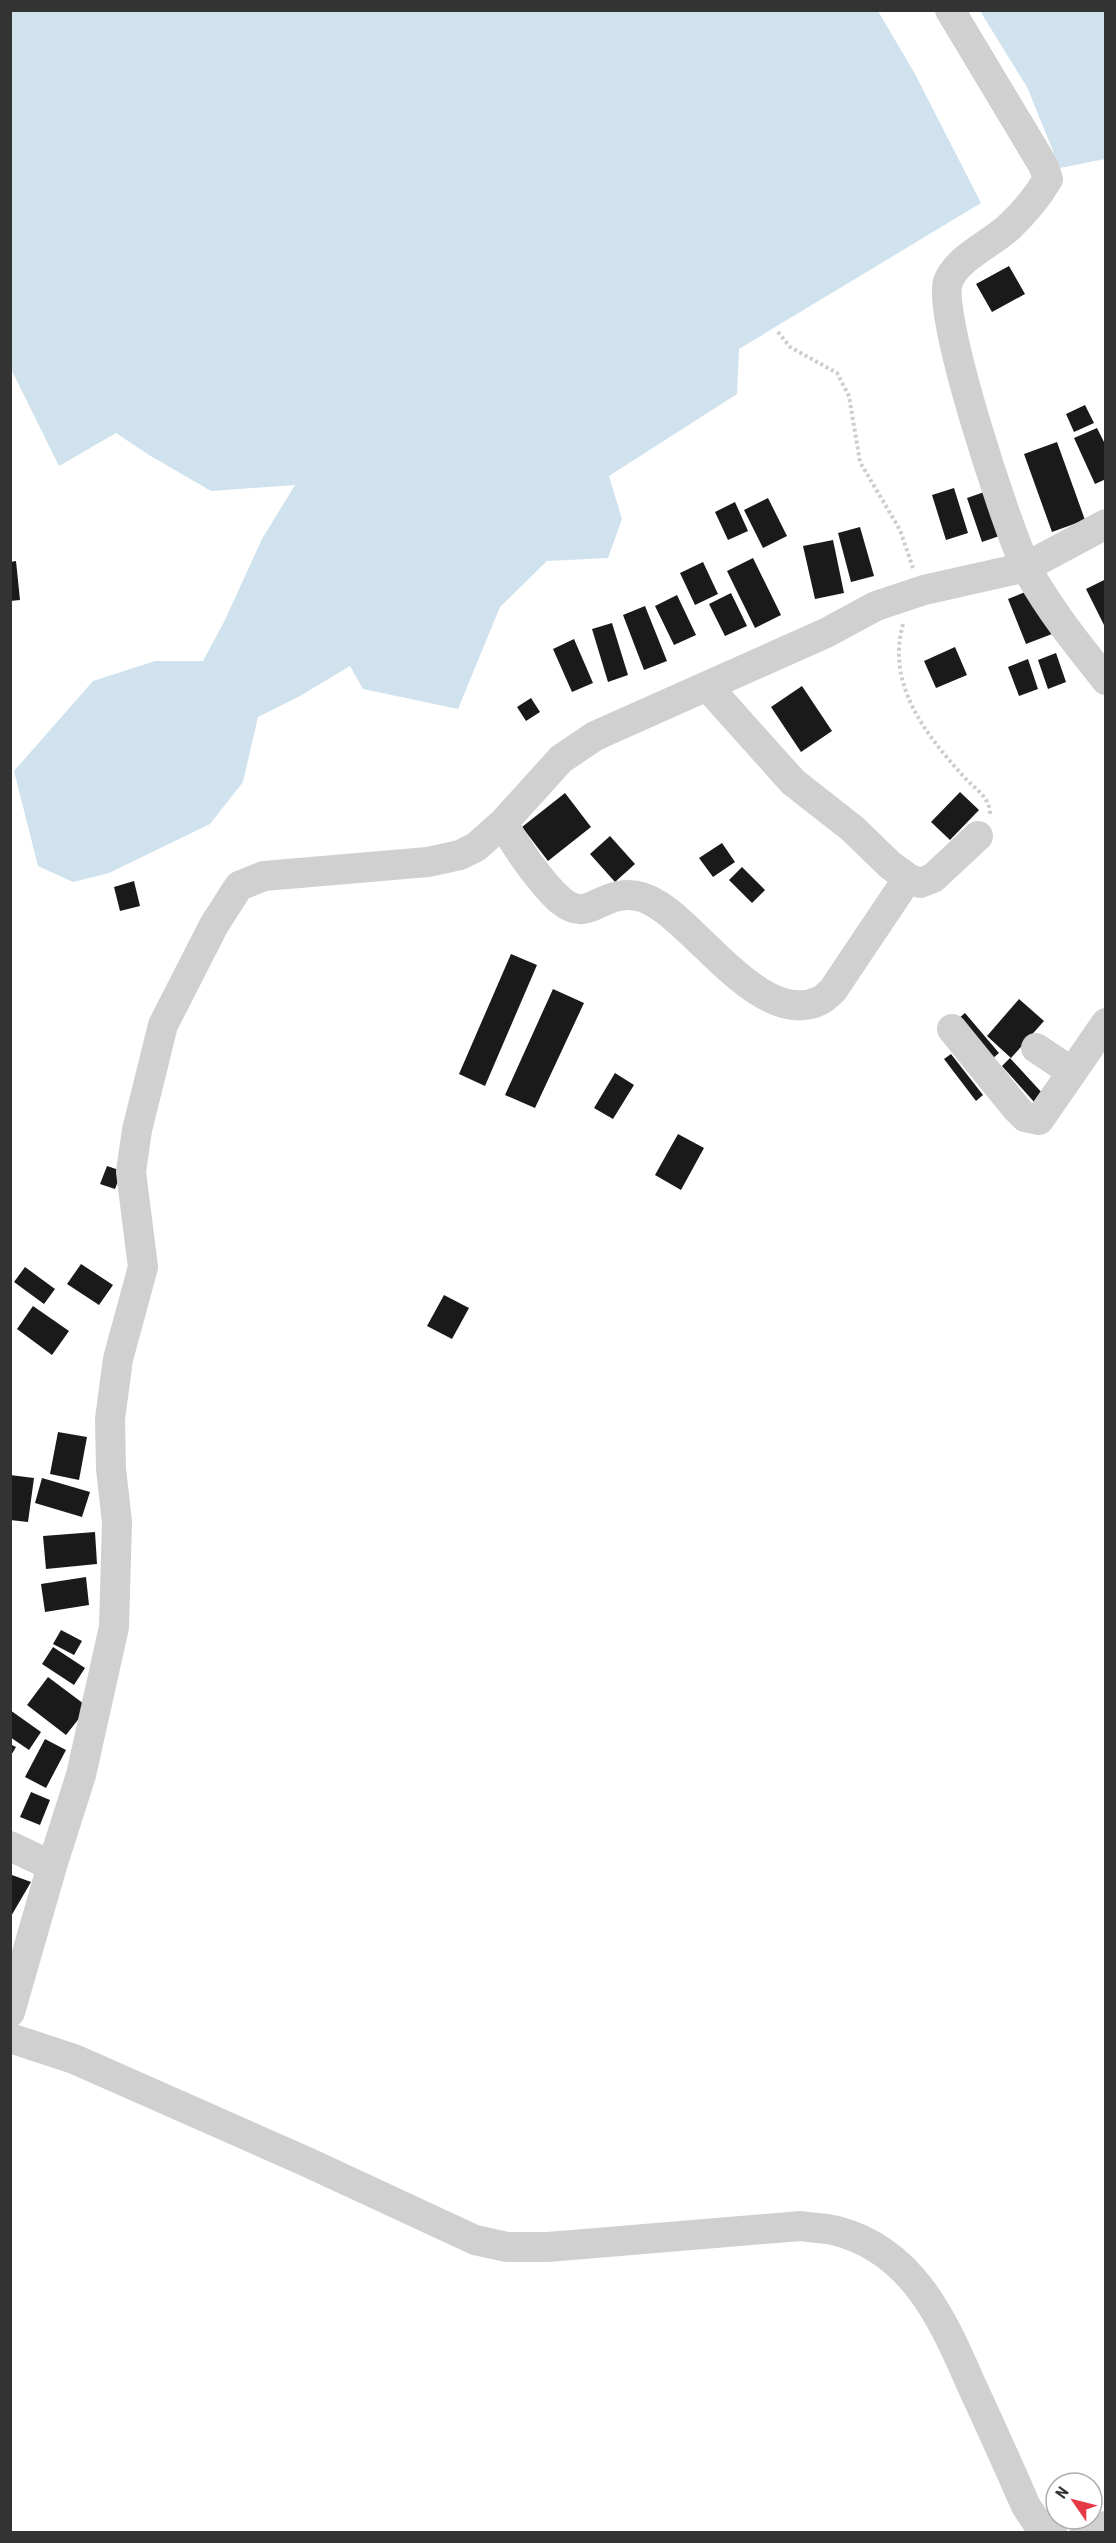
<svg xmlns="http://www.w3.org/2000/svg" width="1116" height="2543" viewBox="0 0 1116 2543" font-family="'Roboto Condensed',sans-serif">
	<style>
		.water { fill: #cfe2ee }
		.building { fill: #1a1a1a }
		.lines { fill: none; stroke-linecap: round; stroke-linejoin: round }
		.path { stroke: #cdcdcd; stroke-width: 4; stroke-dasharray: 3 3; stroke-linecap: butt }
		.minor { stroke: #d0d0d0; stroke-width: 30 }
	</style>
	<rect width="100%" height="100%" fill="#fff"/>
	<path class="water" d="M11,10L878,11L915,74L981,203L739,349L737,394L609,476L622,519L608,558L547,561L500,607L458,709L363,689L350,666L300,696L258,717L243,782L210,824L109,873L73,882L38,866L14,771L93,681L155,661H203L224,622L262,539L295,485L211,491L149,455L116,433L59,466L11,369Z
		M980,11H1105V159L1060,168L1027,87Z"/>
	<path class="building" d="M1009,266L1025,294L992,312L976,284Z
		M1085,405L1094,423L1074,432L1066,414Z
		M1097,428L1106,446V479L1095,484L1074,438Z
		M1057,442L1085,520L1052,532L1024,454Z
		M954,488L968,533L946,540L932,495Z
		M990,490L1005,534L982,542L967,498Z
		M768,498L787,536L763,548L744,510Z
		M735,502L748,531L728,540L715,512Z
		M860,527L874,576L851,582L838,533Z
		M833,540L844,593L815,599L803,546Z
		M753,558L781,615L755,628L727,571Z
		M16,561L20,600L10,601V562Z
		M703,562L718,594L695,605L680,573Z
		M1106,579V629L1086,589Z
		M1035,588L1052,634L1026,644L1008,599Z
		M731,593L747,626L725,636L709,604Z
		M677,595L696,635L674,645L655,606Z
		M645,606L667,661L644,670L623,615Z
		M612,623L628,675L608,682L592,629Z
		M574,639L593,683L572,692L553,649Z
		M955,647L967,675L936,688L924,661Z
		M1056,653L1066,682L1048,689L1038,660Z
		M1028,659L1038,689L1019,696L1008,667Z
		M802,686L832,731L801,752L771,707Z
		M531,698L540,712L526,721L517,707Z
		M960,792L979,810L950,840L931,822Z
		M565,793L591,827L548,861L522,827Z
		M610,836L635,864L615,882L590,854Z
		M722,843L735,862L713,877L699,858Z
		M742,867L765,890L752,903L729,880Z
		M134,881L140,906L120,911L114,887Z
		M511,954L537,965L485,1086L459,1074Z
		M553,989L584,1003L535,1108L505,1095Z
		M1019,999L1044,1021L1011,1058L987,1036Z
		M965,1013L999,1053L992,1059L958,1019Z
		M951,1054L983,1095L976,1101L944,1059Z
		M1010,1058L1044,1095L1035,1103L1002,1066Z
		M615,1073L634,1085L613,1119L594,1108Z
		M678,1134L704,1148L681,1190L655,1175Z
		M107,1166L122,1171L115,1189L100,1184Z
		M81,1264L113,1285L99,1305L67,1284Z
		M25,1267L55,1289L44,1304L14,1282Z
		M444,1295L469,1308L452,1339L427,1326Z
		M33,1306L69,1331L52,1355L17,1329Z
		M58,1432L87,1437L79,1480L50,1474Z
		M10,1475L34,1478L28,1522L10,1520Z
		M42,1478L90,1492L82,1517L35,1503Z
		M95,1532L97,1564L46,1569L43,1536Z
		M86,1577L89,1605L45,1612L41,1584Z
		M61,1630L82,1641L74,1655L53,1644Z
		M53,1647L85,1668L74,1685L42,1664Z
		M48,1677L88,1707L66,1735L27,1705Z
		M10,1710L41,1732L29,1750L10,1737Z
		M45,1739L66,1750L46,1788L25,1777Z
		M10,1744L16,1747L10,1757Z
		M31,1792L50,1800L40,1825L20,1817Z
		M12,1875L31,1882L10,1918V1878Z"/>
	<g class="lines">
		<path class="path" d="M778,332L790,347L837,373L849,396L860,462L900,530L913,568
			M903,624C886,685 926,735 965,778C975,789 990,797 990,814"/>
		<path class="minor" d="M950,10L1043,165L1048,179C1037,198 1023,214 1008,228C989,245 957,258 948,282C936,313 1008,532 1027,569C1049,609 1077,644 1106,680
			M707,686L793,782L853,829L890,865L908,878L920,883L933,878L978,836
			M503,823C516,847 540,882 560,900C585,921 595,900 619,896C633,893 646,897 658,905C700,930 763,1027 819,1001C824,999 829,994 833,990L908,878
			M952,1029L1017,1109L1025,1117L1039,1120L1106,1023
			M1036,1048L1072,1072
			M10,1846L52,1866
			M10,2012L52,1866L81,1775L114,1627L117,1522L111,1469L110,1419L118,1359L143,1267L131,1172L137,1130L163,1025L214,925L239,886L264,876L428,862L460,855L476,847L503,823L561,759L595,736L826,633L876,606L924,590L1026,567L1106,524
			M10,2038L74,2059L307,2162L475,2240L507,2247H548L801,2226C813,2228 826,2228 837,2231C913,2251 943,2320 971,2384C990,2425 1008,2465 1026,2506L1036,2521L1052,2532
			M1085,2532L1106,2526"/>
	</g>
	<rect width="1116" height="2543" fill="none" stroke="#333333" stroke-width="24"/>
	<g transform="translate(1074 2501) rotate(305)"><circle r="28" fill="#ffffff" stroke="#adadad" stroke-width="1.5"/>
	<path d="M0-4.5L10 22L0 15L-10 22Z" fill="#e63946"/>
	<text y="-9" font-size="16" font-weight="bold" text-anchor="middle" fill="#333333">N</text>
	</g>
</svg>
